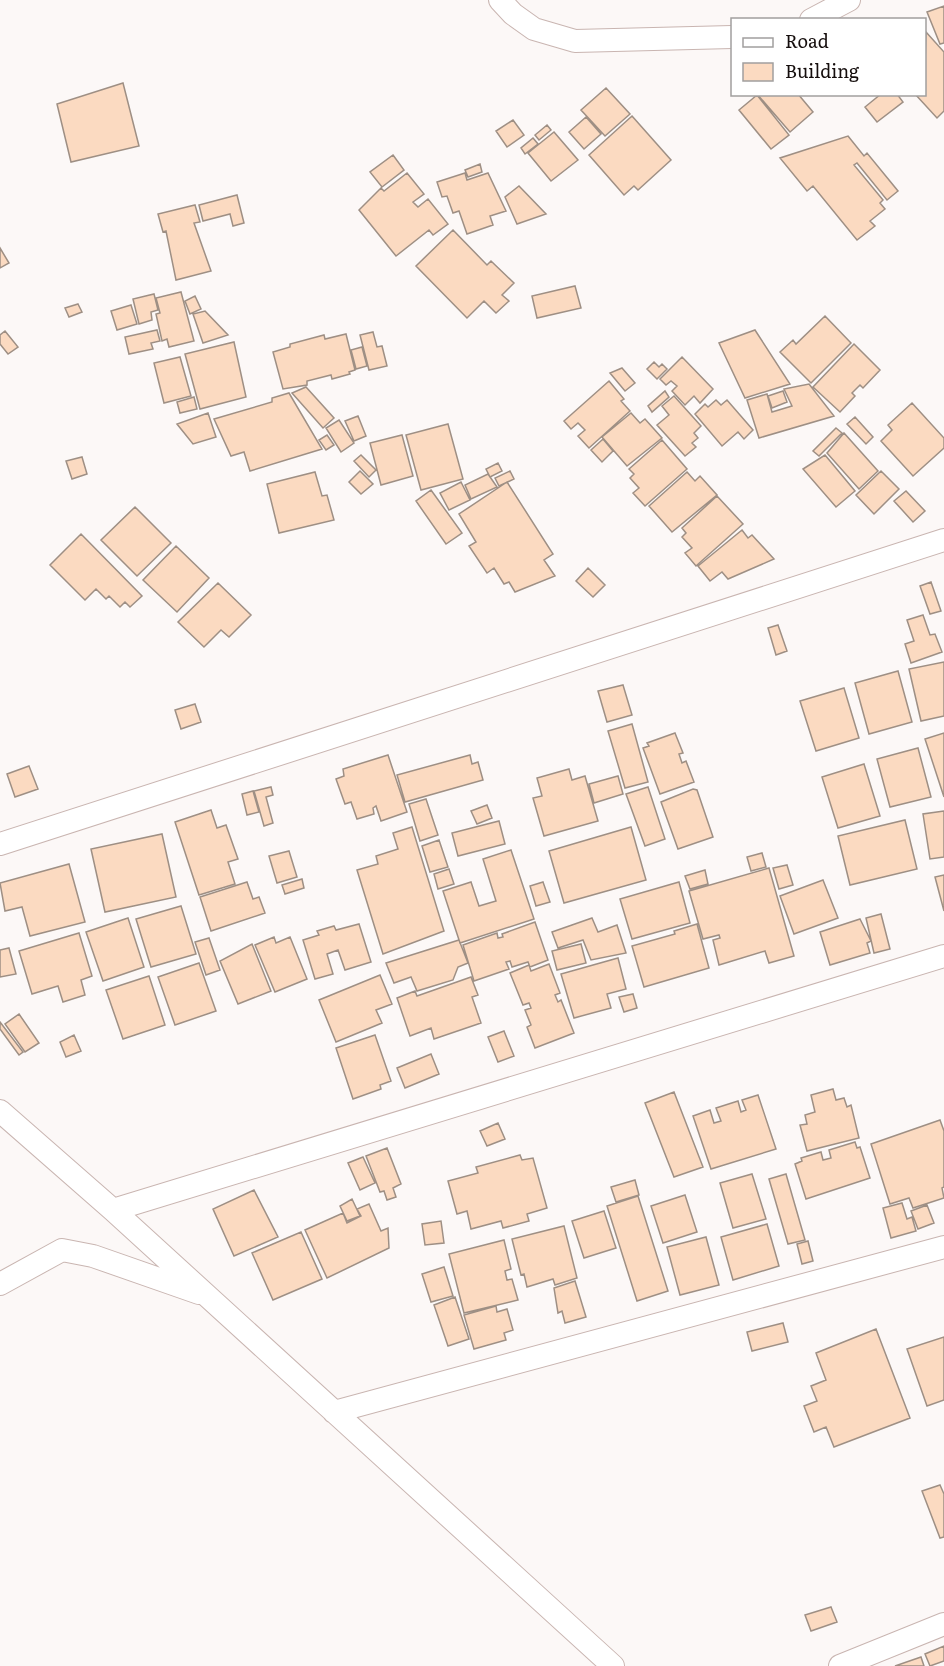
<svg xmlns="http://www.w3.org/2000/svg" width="944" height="1666" viewBox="0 0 944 1666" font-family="Literata,serif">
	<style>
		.building { fill: #fbdac1; stroke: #9e8f84; stroke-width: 1.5 }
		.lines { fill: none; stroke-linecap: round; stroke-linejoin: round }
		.minor-casing { stroke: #c9b5b1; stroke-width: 24 }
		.minor { stroke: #fff; stroke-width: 22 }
	</style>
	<rect width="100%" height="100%" fill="#fcf8f7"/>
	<path class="building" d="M944,6V43L940,44L927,12Z
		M926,32L944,52V111L937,118L915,94H924Z
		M123,83L139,146L71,162L57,104Z
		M606,88L630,114L605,136L581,110Z
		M757,94H798L813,112L790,132Z
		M881,94H897L903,102L877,122L865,107Z
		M757,95L789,135L771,149L739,110Z
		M632,116L671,160L638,190L634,186L624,195L589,155Z
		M586,117L601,134L584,149L569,132Z
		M513,120L524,135L507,147L496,131Z
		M547,125L551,130L539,140L535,135Z
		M554,132L578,160L551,181L528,153Z
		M848,136L864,156L867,153L898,191L887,200L857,163L854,165L883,200L880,203L885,209L870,221L875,226L857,240L813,186L807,191L780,158Z
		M533,138L538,144L525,154L521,148Z
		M393,155L404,170L382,187L370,172Z
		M480,164L482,172L468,177L465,170Z
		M407,173L424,194L413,202L418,207L428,199L448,224L433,235L429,230L396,256L359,210L381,188L384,191Z
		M465,173L467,180L488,173L506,211L490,216L493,225L467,234L459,211L453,213L447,196L442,197L437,182Z
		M519,186L546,214L517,224L505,197Z
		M237,195L244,223L233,226L230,214L203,221L199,205Z
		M195,205L200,222L194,223L211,271L176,280L166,231L163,232L158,214Z
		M453,230L487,265L491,261L514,283L502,295L509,301L496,313L484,301L467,318L416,266Z
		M0,248L9,263L0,268Z
		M575,286L581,308L537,318L532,296Z
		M181,292L194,341L169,347L167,339L162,341L156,314L160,313L156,298Z
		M154,294L158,310L151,312L152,320L139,324L133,299Z
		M195,296L201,309L190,314L185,301Z
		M78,304L82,312L69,317L65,308Z
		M131,305L137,324L117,330L111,311Z
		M205,311L228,335L203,343L193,314Z
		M825,316L851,343L811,383L780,352L793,340L796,344Z
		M157,330L160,341L151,343L153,349L129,354L125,337Z
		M755,330L790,384L745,398L719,343Z
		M5,331L18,347L8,354L0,344V335Z
		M373,332L377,347L382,346L387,366L369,370L360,335Z
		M346,334L355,370L349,372L350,374L332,379L331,375L307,381V385L283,389L273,352L290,347V344L324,335L325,339Z
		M234,342L246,397L200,409L185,354Z
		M854,344L880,370L863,388L860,385L852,393L855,396L840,412L813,387Z
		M362,347L367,366L356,369L351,350Z
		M180,357L191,396L164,403L154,363Z
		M682,357L713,389L700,403L694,396L685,405L672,391L677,386L671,381L666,385L660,379Z
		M654,362L659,367L662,364L667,369L657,379L647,369Z
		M622,368L635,383L625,391L610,373Z
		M609,381L624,399L621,401L630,411L589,448L578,436L585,430L578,423L571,429L564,421Z
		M809,384L834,416L759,438L747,400L767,394L772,412L792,406L784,389Z
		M306,387L334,418L323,428L292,393Z
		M665,391L669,397L652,412L648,406Z
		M783,391L787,402L772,408L768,396Z
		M289,393L322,449L250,471L244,452L231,456L214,419L272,402V398Z
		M674,396L701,426L694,433L698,438L692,443L696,447L685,456L657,425L669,415L662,406Z
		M194,397L197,409L180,413L177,402Z
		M716,400L721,405L727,400L753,430L744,439L738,432L722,446L695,414L705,404L708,407Z
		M912,403L944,438V448L913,476L881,441L892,430L888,425Z
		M208,413L216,437L193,444L177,424Z
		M631,413L640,423L645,419L662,438L627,466L602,437Z
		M358,416L366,436L354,441L345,421Z
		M855,417L873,437L866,444L847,424Z
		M339,420L354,443L341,452L326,428Z
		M448,424L463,479L421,490L406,435Z
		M836,428L842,433L819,456L813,451Z
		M844,433L878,471L859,489L827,453Z
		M327,435L334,445L326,450L319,440Z
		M402,435L413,476L381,485L370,443Z
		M603,439L613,451L602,462L591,450Z
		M662,440L687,469L645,506L633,493L639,488L630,478L634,474L629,469Z
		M361,455L376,470L369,477L354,461Z
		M825,455L855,491L836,507L803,469Z
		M82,457L87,474L72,479L66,461Z
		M498,463L502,471L490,477L486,469Z
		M360,471L373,484L361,494L349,482Z
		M510,471L514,479L499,486L495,478Z
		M881,471L899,489L874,514L856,495Z
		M315,472L322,496L327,495L334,520L279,533L267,484Z
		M687,472L695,481L700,476L717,495L672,532L649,506Z
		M488,474L497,487L471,499L465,485Z
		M461,482L470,500L449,510L440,493Z
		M507,482L553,554L544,560L555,576L515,592L509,582L504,584L494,568L487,573L469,546L476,542L459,514Z
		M431,490L462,533L446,544L416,501Z
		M906,491L925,511L913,522L894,501Z
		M717,496L743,524L696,566L685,553L692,548L682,537L686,533L682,528Z
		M135,507L171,543L137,576L101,540Z
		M742,530L748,538L752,535L774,559L728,579L722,572L710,581L698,566Z
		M81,534L142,596L130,607L125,602L120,607L109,596L106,599L96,589L85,600L50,565Z
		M176,546L209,578L177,612L143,580Z
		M588,568L605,585L593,597L576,581Z
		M931,582L941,611L930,614L920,586Z
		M218,583L251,615L229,637L221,630L204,647L178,622Z
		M923,615L930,635L935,634L942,652L911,663L905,644L914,641L907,620Z
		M778,625L787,651L776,655L768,628Z
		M944,662V716L921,721L909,669Z
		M898,671L912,722L869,734L855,683Z
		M623,685L632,715L607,722L598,691Z
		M844,688L859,738L816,751L800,701Z
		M195,704L201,722L181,729L175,710Z
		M632,724L648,782L625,788L608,731Z
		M675,733L683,753L679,754L682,763L686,761L694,782L660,794L643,748L649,746L647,743Z
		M944,733V797L925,739Z
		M918,748L931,797L890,807L877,759Z
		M388,755L407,812L381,821L376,806L373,808L374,814L357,819L351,802L345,804L336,779L344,776L343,769Z
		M470,755L472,764L478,762L483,780L405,802L397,775Z
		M864,764L880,816L838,828L822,777Z
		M29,766L38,789L15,797L7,774Z
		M569,769L572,780L585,776L598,821L544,836L533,798L542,796L537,778Z
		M618,776L623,794L594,803L589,784Z
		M271,787L273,795L266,797L273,823L264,826L254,791Z
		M648,787L665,839L645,846L626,794Z
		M693,789L697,790L713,837L678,849L661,802Z
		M253,791L259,812L247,815L242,794Z
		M426,799L438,835L420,841L409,804Z
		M487,805L492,818L477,824L471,811Z
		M211,810L217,828L226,825L238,859L228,862L235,884L199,895L175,822Z
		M944,811V857L930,859L923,814Z
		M905,820L917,869L850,885L838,836Z
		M499,821L505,844L458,856L452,833Z
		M412,827L444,931L383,954L357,870L378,864L376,856L398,849L393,833Z
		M631,827L646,880L564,903L549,851Z
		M162,834L176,897L105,912L91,849Z
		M439,840L448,867L430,872L422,846Z
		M511,850L534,919L460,943L443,891L471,882L479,906L496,901L483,859Z
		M289,851L297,877L277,883L269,856Z
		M762,853L766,867L751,871L747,857Z
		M69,864L85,922L30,936L22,907L5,911L0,883Z
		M787,865L793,885L779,889L773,868Z
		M769,868L794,956L769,963L765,951L719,965L713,940L720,938L719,935L703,939L689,891Z
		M449,869L454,884L438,889L434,874Z
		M705,870L708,884L690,889L685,876Z
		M944,875V911L935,877Z
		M302,879L304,888L285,894L282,885Z
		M823,880L838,918L794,934L780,896Z
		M247,882L253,899L259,897L265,913L211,931L200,897Z
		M543,882L550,902L536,906L530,886Z
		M679,882L690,923L632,939L620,899Z
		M181,906L196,954L151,967L136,919Z
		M881,914L890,949L874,953L866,918Z
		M128,918L144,967L103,981L86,932Z
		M592,918L598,932L617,925L626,953L591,960L583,940L558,948L552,932Z
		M860,919L871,941L867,943L870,953L830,965L820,932Z
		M535,922L548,960L530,967L528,962L512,967L510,961L506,962L509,969L474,981L463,945L497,933L498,938L503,937L502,934Z
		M359,924L371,962L345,970L338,950L327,954L333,974L315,979L303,940L319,935L317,931L334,926L336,930Z
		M697,924L709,968L644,987L632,946L675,934L674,931Z
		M79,933L92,976L81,980L85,995L63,1002L58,986L32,994L19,951Z
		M274,937L276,943L290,937L307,979L275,992L255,945Z
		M209,938L220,970L206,975L195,942Z
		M459,940L468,963L458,967L453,980L417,991L411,977L394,983L386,963Z
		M252,944L271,991L238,1004L220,961Z
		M581,944L586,963L557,970L552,951Z
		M9,948L16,974L0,977V950Z
		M618,958L626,989L607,994L611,1008L574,1018L561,974Z
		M199,963L216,1011L175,1025L158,977Z
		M549,964L560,993L555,995L558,1002L561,1000L574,1033L535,1048L527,1027L531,1025L525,1010L531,1008L529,1003L523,1005L510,973L529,965L531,971Z
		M380,975L392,1004L376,1010L382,1023L336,1042L319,1000Z
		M149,976L165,1025L123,1039L106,990Z
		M471,977L478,995L472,997L481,1023L434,1039L431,1028L410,1036L397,998L415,991L417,996Z
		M633,994L637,1008L624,1012L619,997Z
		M19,1014L39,1043L25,1052L5,1024Z
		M0,1022L23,1052L19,1055L0,1029Z
		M504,1031L514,1056L498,1062L488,1037Z
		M74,1035L81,1051L66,1057L60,1042Z
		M375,1035L391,1081L380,1085L381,1089L353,1099L336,1048Z
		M431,1054L439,1074L405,1088L397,1068Z
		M833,1089L836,1100L844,1098L847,1107L851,1105L859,1138L807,1151L800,1125L807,1124L805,1115L815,1112L811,1095Z
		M674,1092L703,1167L674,1177L645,1103Z
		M758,1095L776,1149L711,1169L693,1116L710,1110L714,1123L721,1121L716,1108L738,1101L741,1112L746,1110L742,1100Z
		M940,1120L944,1131V1187L942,1188L944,1198L913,1208L909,1198L890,1204L871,1144Z
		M498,1123L505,1139L487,1146L480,1131Z
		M855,1142L857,1148L860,1147L870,1178L806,1199L795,1164L802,1161L801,1158L821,1152L823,1160L831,1158L829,1150Z
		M387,1148L401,1184L393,1188L396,1197L387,1200L384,1191L380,1192L366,1156Z
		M520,1155L522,1160L533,1158L547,1208L527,1214L529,1221L503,1228L501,1221L471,1229L467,1211L457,1214L448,1181L478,1173L476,1167Z
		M363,1157L375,1183L360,1190L348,1163Z
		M752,1174L766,1219L733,1228L720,1183Z
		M786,1174L805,1240L788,1244L769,1179Z
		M635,1180L639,1195L616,1202L611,1187Z
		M254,1190L278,1237L234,1256L213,1209Z
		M685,1195L697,1232L663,1243L651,1206Z
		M638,1196L668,1291L637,1301L607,1206Z
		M352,1199L360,1216L347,1221L340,1206Z
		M902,1203L907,1219L912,1217L916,1231L891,1238L883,1208Z
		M369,1204L381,1231L388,1228L389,1248L327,1278L305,1230L343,1213L347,1223L361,1216L357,1209Z
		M927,1205L934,1223L918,1229L911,1211Z
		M604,1211L616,1248L584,1258L572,1221Z
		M441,1221L444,1243L425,1245L422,1224Z
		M767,1224L779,1266L733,1280L721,1237Z
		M564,1226L577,1278L555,1285L553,1279L527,1287L524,1274L521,1275L512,1239Z
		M301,1232L322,1279L273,1300L252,1253Z
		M706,1237L719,1285L680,1295L667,1247Z
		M504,1240L511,1269L505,1271L507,1280L512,1279L518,1300L464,1313L449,1254Z
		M808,1241L813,1261L802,1264L797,1244Z
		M444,1267L453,1296L431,1302L422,1274Z
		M575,1281L586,1317L565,1323L562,1311L558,1313L554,1288Z
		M455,1297L469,1339L448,1346L434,1305Z
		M496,1306L497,1312L507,1309L513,1330L504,1333L506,1340L474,1349L464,1315Z
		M783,1323L788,1342L752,1351L747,1332Z
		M876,1329L910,1418L834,1447L826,1427L814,1432L804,1406L817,1401L811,1386L826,1380L816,1353Z
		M944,1337V1400L927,1406L907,1349Z
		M940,1485L944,1494V1537L940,1538L922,1491Z
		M831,1607L837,1622L811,1631L805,1615Z
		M944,1646V1661L930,1666L925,1654Z
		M921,1657L924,1666H895Z"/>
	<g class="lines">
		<g class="minor-casing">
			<path id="minor" d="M500,0L513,14L534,29L575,41L732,37
				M811,20L849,0
				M0,844L944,540
				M0,1111L113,1210L613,1666
				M113,1210L944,956
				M0,1284L62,1250L93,1256L199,1293
				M334,1412L944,1247
				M840,1666L944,1624"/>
		</g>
		<use href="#minor" class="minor"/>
	</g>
	<rect x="731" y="18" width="195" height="78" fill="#ffffff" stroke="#a19f9e" stroke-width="1.5"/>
	<rect x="743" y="38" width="30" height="9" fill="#ffffff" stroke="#a19f9e" stroke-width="1.5"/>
	<text x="785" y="48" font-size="18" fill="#150e0d">Road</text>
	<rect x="743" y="63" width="30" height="18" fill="#fbdac1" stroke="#a19f9e" stroke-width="1.5"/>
	<text x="785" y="78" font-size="18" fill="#150e0d">Building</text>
</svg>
